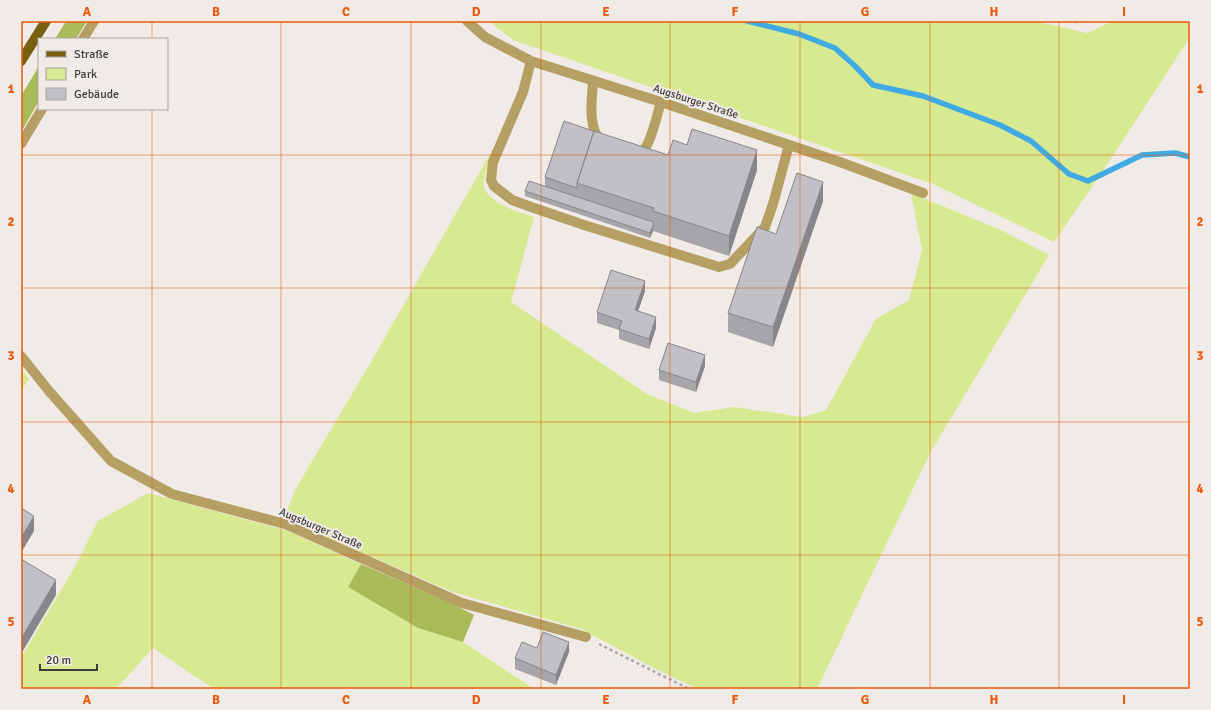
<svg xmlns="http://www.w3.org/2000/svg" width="1211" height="710" viewBox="0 0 1211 710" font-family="Signika,sans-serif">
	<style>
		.green { fill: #d7e991 }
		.forest { fill: #a9bb58 }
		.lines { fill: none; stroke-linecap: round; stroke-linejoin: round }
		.stream { stroke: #40aae4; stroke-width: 5.5 }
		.path { stroke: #ada8a5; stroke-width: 2.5; stroke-dasharray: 3 3; stroke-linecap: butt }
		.minor { stroke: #b59f62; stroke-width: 10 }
		.major { stroke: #786011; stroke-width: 10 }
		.wall { fill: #a6a5aa }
		.shaded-wall { fill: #87868b }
		.building { fill: #c1c0c6; stroke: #87868b }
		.grid { fill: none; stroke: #e8590c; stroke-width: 1; stroke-opacity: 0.55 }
		.labels { text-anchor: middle; stroke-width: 4; stroke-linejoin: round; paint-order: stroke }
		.street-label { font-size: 11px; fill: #3e3c3a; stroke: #f1ebe7 }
		.neatline { fill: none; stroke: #e8590c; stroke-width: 1.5 }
		.grid-label { font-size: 13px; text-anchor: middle; font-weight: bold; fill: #e8590c }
	</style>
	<rect width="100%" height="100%" fill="#f1ebe7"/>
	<path class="green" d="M489,21H1035L1087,33L1113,21H1190V37L1105,168L1054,242L933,184L513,40Z
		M493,149C490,160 485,171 484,182C482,202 519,212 534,217L511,302L647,394L694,413L734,407L802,417L826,410L876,319L909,300L922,250L911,193L1003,231L1049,255L930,453L817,689H698L656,669L581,629L453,592L284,519L295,490L368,367Z
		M21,368L29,379L21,391Z
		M148,493L285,530L361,564L348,587L418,628L463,642L534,689H214L153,648L116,689H21V658L77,563L98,521Z"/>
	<path class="forest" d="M66,21H87L76,39H55Z
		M39,66V101L21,132V96Z
		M361,564L451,603L474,615L463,642L418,628L348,587Z"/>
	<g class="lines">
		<path class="stream" d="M747,21L799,34L835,48L854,65L873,85L923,96L1000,125L1031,141L1069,174L1088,181L1142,155L1175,153L1190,157"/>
		<path class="path" d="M1068,21L1078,22L1083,21
			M599,644L689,689"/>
		<path class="minor" d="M467,21L485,37L531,61L661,102L840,162L923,193
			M83,39L94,21
			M531,61L523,92L493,162L491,180L494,186L512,200L534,208L584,225L719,267L730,264L765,227L773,204L789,145
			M593,81C592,99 587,129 602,142
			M21,144L42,109
			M634,153C638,153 643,151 645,148C652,140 657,114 661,102
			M21,356L49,391L111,461L172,494L285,524L462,603L586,637"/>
		<path class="major" d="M21,61L46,21"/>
	</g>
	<path class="wall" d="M668,155L757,170L729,256L653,231L650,238L525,196V191L545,187V177Z
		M823,201L773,347L728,332V313L776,234Z
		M645,291L638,311L656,328L649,349L619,339V330L597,323V312Z
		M705,366L696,392L659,380V370Z
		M537,648L569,652L556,685L515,669V658Z"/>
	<path class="shaded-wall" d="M757,150V170L729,256V236Z
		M823,182V201L773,347V327Z
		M653,226V231L650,238V233Z
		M645,281V291L635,320V310Z
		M656,317V328L649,349V339Z
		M705,355V366L696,392V382Z
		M34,516V531L21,553V538Z
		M56,580V595L21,654V639Z
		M569,642V652L556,685V675Z"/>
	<path class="building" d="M564,121L596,132L594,131L577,183V188L545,177Z
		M692,129L757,150L729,236L653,211L654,208L577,183L594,131L668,155L673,140L687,145Z
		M797,173L823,182L773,327L728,313L757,227L776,234Z
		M529,181L653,222V226L650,233L525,191Z
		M611,270L645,281L635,310L656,317L649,339L619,329L622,321L597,312Z
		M668,343L705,355L696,382L659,370Z
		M21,508L34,516L21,538Z
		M21,559L56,580L21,639Z
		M543,632L569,642L556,675L515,658L522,642L537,648Z"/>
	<path class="grid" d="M152,21V39M281,21V689M411,21V689M541,21V689M670,21V689M800,21V689M930,21V689M1059,21V689M152,109V689M21,155H1190M21,288H1190M21,422H1190M21,555H1190"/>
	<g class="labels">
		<g class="street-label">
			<text transform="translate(696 101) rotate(18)" y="4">Augsburger Straße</text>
			<text transform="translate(321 528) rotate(23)" y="4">Augsburger Straße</text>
		</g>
	</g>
	<rect width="1211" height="710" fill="none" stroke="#f1ebe7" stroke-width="44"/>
	<rect x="38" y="38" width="130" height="72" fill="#f1ebe7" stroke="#a9a5a2"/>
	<rect x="46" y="51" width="20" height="6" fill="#786011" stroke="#a9a5a2"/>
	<text x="74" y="58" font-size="12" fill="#3e3c3a">Straße</text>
	<rect x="46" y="68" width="20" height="12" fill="#d7e991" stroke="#a9a5a2"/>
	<text x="74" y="78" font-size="12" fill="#3e3c3a">Park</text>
	<rect x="46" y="88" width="20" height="12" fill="#c1c0c6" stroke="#a9a5a2"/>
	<text x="74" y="98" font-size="12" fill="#3e3c3a">Gebäude</text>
	<path d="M40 664v6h57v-6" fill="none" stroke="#3e3c3a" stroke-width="2"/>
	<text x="46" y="664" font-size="12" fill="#3e3c3a" stroke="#f1ebe7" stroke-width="3" paint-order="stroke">20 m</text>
	<rect x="22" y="22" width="1167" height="666" class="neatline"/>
	<g class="grid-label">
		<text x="87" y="16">A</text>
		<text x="216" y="16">B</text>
		<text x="346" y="16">C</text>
		<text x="476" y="16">D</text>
		<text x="606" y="16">E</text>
		<text x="735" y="16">F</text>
		<text x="865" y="16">G</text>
		<text x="994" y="16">H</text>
		<text x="1124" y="16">I</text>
		<text x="11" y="93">1</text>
		<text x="1200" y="93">1</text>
		<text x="11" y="226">2</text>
		<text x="1200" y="226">2</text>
		<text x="11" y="360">3</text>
		<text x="1200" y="360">3</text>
		<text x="11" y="493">4</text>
		<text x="1200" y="493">4</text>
		<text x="11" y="626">5</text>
		<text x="1200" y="626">5</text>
		<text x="87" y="704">A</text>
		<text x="216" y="704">B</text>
		<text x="346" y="704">C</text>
		<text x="476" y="704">D</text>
		<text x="606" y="704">E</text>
		<text x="735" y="704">F</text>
		<text x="865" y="704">G</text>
		<text x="994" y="704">H</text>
		<text x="1124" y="704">I</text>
	</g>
</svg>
